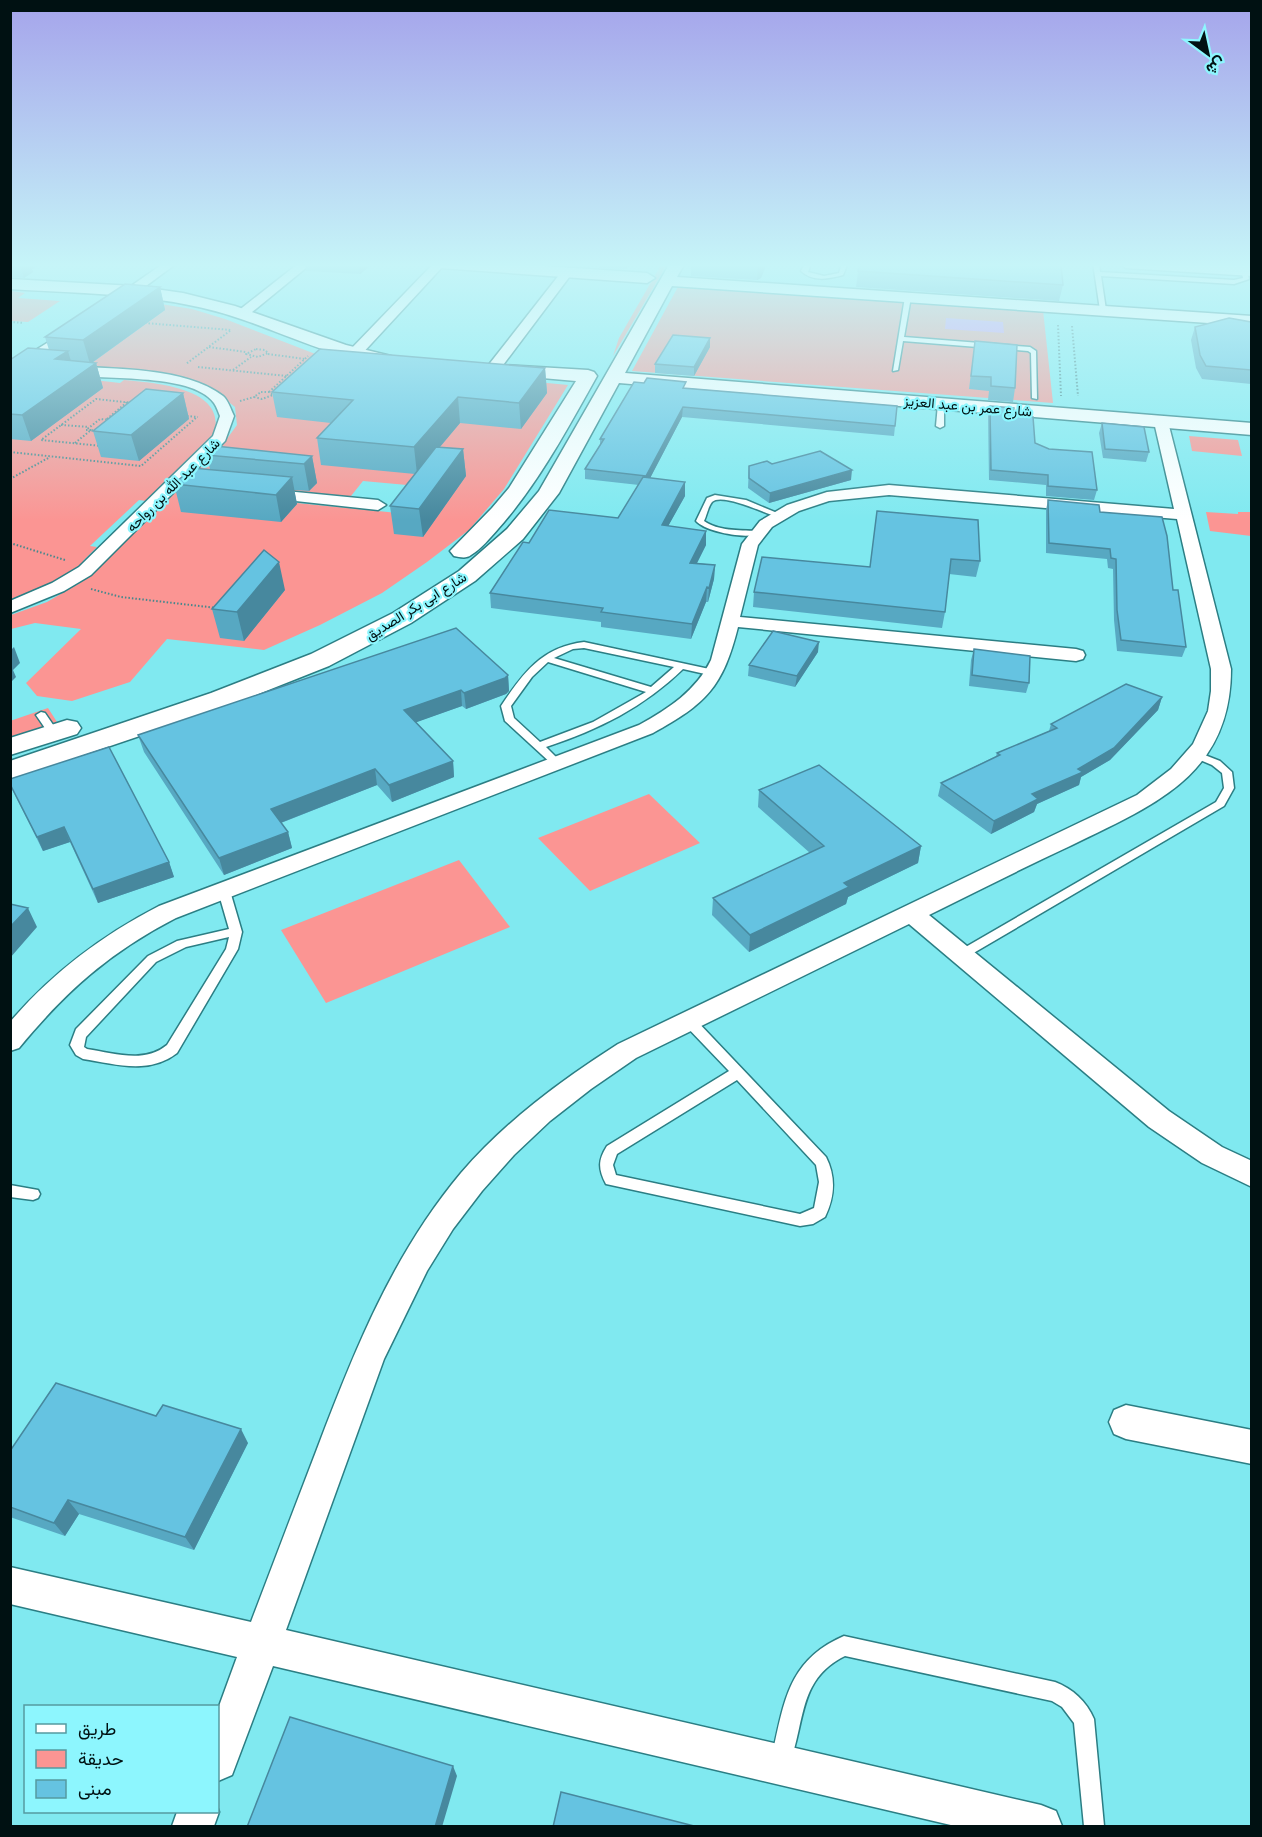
<svg xmlns="http://www.w3.org/2000/svg" width="1262" height="1837" viewBox="0 0 1262 1837" font-family="'DM Sans',Vazirmatn,sans-serif">
	<style>
		.green { fill: #fb9593 }
		.water { fill: #e08def }
		.lines { fill: none; stroke-linecap: round; stroke-linejoin: round }
		.lane-casing { stroke: #2b7e84; stroke-width: 3 }
		.street-casing { stroke: #2b7e84; stroke-width: 3 }
		.secondary-casing { stroke: #2b7e84; stroke-width: 3 }
		.path { stroke: #46878c; stroke-width: 2; stroke-dasharray: 1.5 2; stroke-linecap: butt }
		.lane { fill: #fff; fill-rule: evenodd }
		.street { fill: #fff; fill-rule: evenodd }
		.secondary { fill: #fff; fill-rule: evenodd }
		.wall { fill: #57a8c2 }
		.shaded-wall { fill: #47889e }
		.building { fill: #65c3e1; stroke: #47889e; stroke-width: 1.5 }
		.labels { text-anchor: middle; stroke-width: 4.5; stroke-linejoin: round; paint-order: stroke }
		.far-street-label { font-size: 14px; fill: #001112; stroke: #8df6fe }
	</style>
	<rect width="100%" height="100%" fill="#80e9f0"/>
	<path class="green" d="M662,263H668L613,356L619,338Z
		M679,285L1043,310L1053,403L632,371Z
		M11,291L25,293L18,298L60,301L28,322L11,321Z
		M142,301L192,309L225,319L318,355L379,367L568,385L504,489L469,530L427,562L382,593L320,625L264,650L167,639L130,682L72,701L37,696L26,683L81,629L35,623L11,629V615L47,602L83,581L174,491L398,513L418,486L363,481L347,501L180,485L218,451L237,425L235,407L220,395L193,383L48,365Z
		M60,376L120,383L124,380C156,383 231,388 213,437L146,501L139,500L90,546L97,547L83,561L89,567L11,604V380Z
		M1189,436L1238,440L1242,456L1192,451Z
		M1206,512L1238,514V512H1251V536L1210,531Z
		M48,708L57,722L11,737L10,721Z
		M649,794L700,843L590,891L538,838Z
		M459,860L510,927L326,1003L281,930Z"/>
	<path class="water" d="M946,318L1003,322L1004,333L945,329Z"/>
	<g class="lines">
		<g class="lane-casing">
			<path id="lane" d="M805,263H811L808,272L824,276L839,273L842,263H848L843,275C828,279 813,282 801,271Z
				M1093,263H1099L1100,272L1234,280L1243,278L1241,270L1244,268L1247,270L1249,279L1234,284L1101,276L1106,310L1103,312L1100,310Z
				M908,295L911,297L904,337L1030,347L1036,351L1037,399L1032,398L1031,353L1028,351L903,341L898,370L893,371L905,297Z
				M941,402L944,404V426L940,428L936,426L938,404Z
				M715,495L746,500L782,515L778,517C766,514 722,492 712,502C708,507 707,515 704,521C718,531 739,530 756,531L760,533C748,540 706,532 696,521L707,498Z
				M584,642L714,670L719,673L714,676L683,669C644,707 598,730 546,747L562,763L557,766L553,765L505,721L501,706C523,673 542,647 584,642ZM584,648L674,667L651,687L554,658L573,649ZM548,662L646,692L593,722L540,742L514,718L511,706L532,677Z
				M41,712L45,713L58,732L57,734H49L36,715Z
				M1197,752L1220,761L1232,772L1234,788L1224,806L965,958H957L955,955L957,952L1216,802L1224,788L1222,773L1212,765L1193,757L1192,755Z
				M224,887L230,891L242,932L238,949L177,1053C149,1075 115,1064 83,1059L76,1055L70,1045L76,1029L148,956L177,941L229,929L218,891ZM229,937L226,949L167,1045C144,1064 114,1053 87,1049L84,1047L86,1037L156,962L186,947Z
				M688,1015L693,1017L826,1157C836,1177 835,1196 825,1217L813,1224L800,1226L606,1184C598,1169 598,1160 607,1146L729,1071L683,1023L682,1020L683,1017ZM737,1080L816,1165L819,1182L814,1208L800,1214L616,1175L613,1165L617,1154Z
				M10,1185L38,1190L40,1194L38,1198L33,1200L10,1197Z
				M844,1636L1055,1682C1073,1689 1086,1701 1094,1719L1104,1826H1084L1074,1723L1062,1707L1052,1701L845,1656C796,1680 806,1725 788,1767L781,1770L774,1767L771,1760C784,1705 786,1661 844,1636Z"/>
		</g>
		<g class="street-casing">
			<path id="street" d="M164,263H177L119,306H111V300Z
				M299,263H312L246,317H238V311Z
				M434,263H446L359,357H349L348,354L349,351Z
				M567,269L573,272L497,373H487L485,370L487,367L563,270Z
				M76,325L82,329L80,332L10,376V366Z
				M67,366C112,369 186,367 223,396C228,400 231,410 234,416L225,441L91,575L64,591L10,613V601L52,583L79,567L213,436L220,416C218,412 217,407 214,403C191,371 98,382 62,373L60,370L62,367Z
				M1161,418L1168,422L1231,669C1231,777 1151,806 1068,847C1021,869 975,892 929,915L1169,1111L1222,1147L1252,1161V1187L1202,1163L1149,1127L909,924L636,1058L591,1089L550,1121L514,1155L482,1191L453,1229L427,1271L384,1359L286,1630L1041,1805L1056,1811L1062,1826H955L273,1666L232,1775L218,1781V1709L237,1657L10,1604V1567L251,1622C273,1564 295,1506 317,1449C354,1351 393,1254 461,1173C506,1121 560,1081 618,1044L1137,795L1171,769L1193,744L1208,711L1211,691V669L1177,519L889,495L829,501L799,511L772,527L758,545L740,617L1076,649L1083,651L1085,655L1083,659L1076,661L738,627C723,687 706,704 653,733L176,918C110,952 66,991 19,1048L10,1051V1022C53,972 101,936 159,906L639,725C668,709 696,691 711,660L742,544L760,521L787,505L827,492L889,485L1174,509L1154,422Z
				M265,489L378,500L386,505L378,510L259,497L257,494L259,491Z
				M1126,1405L1252,1430V1464L1126,1439L1114,1434L1109,1422L1114,1410Z
				M218,1809L219,1812L214,1826H172L177,1812H218Z"/>
		</g>
		<g class="secondary-casing">
			<path id="secondary" d="M432,263H500L647,273L655,278L647,283L440,268Z
				M670,263H685L677,277L1252,316V326L672,286L625,373L1252,423V435L619,383L559,493L523,539L475,581L411,623L329,666L231,705L10,780V761L211,693L311,654L393,613L459,571L507,529L539,491Z
				M1118,263H1194L1252,266V276L1126,268Z
				M10,279L134,286L183,293L235,306L346,345L391,356L394,360L391,364C365,370 274,330 244,320C168,293 90,294 10,289Z
				M502,365L588,370L594,372L597,376C568,428 538,484 498,529C490,538 481,549 471,555C466,559 460,557 454,556L450,551L492,508L509,488L576,381L496,374L493,370L496,366Z
				M67,720L77,722L81,728L77,734L10,755V738Z"/>
		</g>
		<path class="path" d="M10,322L24,323
			M145,323L231,330L186,364
			M1058,325L1061,396
			M1072,326L1078,396
			M209,347L246,352
			M256,349L265,350L268,353L258,357L246,354Z
			M268,354L305,359
			M198,367L287,376
			M233,370L251,357
			M261,392H269L273,395L262,399L254,397Z
			M269,392L308,356
			M240,401L254,397
			M187,416L198,417
			M107,419L127,402
			M61,425L89,427
			M91,430H86L100,419L111,420
			M75,443L91,430L96,431
			M102,446L41,440L96,399L133,403
			M10,452L141,466L197,417
			M10,479L50,457
			M10,543L65,560
			M91,589L121,597L217,608"/>
		<use href="#lane" class="lane"/>
		<use href="#street" class="street"/>
		<use href="#secondary" class="secondary"/>
	</g>
	<path class="wall" d="M10,263L35,268L32,269L33,272L24,278L10,277Z
		M305,263H374L360,274L306,271Z
		M599,263H631L626,269L599,268Z
		M691,263H767L761,278L757,280L691,276Z
		M858,271L1063,285L1059,301L856,287Z
		M160,287L165,310L92,363H96L103,388L31,441L10,439V360L49,350L45,337Z
		M1251,322V384L1202,379L1196,368L1191,340L1195,327Z
		M710,338V347L694,376L655,373V364Z
		M975,341L1015,388L1013,402L988,400L989,391L969,389Z
		M545,368L547,393L521,429L460,423L440,447L463,449L466,476L423,537L394,534L390,506L415,474L321,465L317,438L331,423L277,417L272,392Z
		M644,383L686,388L897,406L894,436L682,417L650,478L685,496L668,526L706,545L697,563L715,565L714,579L708,602H706L691,639L601,627V622L491,608L490,593L529,543L618,518L639,485L585,479V469L600,445V439Z
		M183,393L189,419L139,461L101,457L93,431Z
		M990,406L1013,415L1035,443L1097,490L1094,500L1046,496V485L989,480L988,416Z
		M1102,423L1149,452L1146,462L1103,458L1099,433Z
		M206,455L312,456L317,483L309,491L294,490L297,504L281,522L181,512L174,484L210,469Z
		M772,464L851,480L769,503L748,488L749,466Z
		M1048,500L1100,512L1173,590L1186,647L1182,657L1117,651L1114,620L1113,569L1108,568L1107,559L1046,553V510Z
		M877,511L980,561L976,577L949,574L945,612L942,628L753,607L754,592L870,567Z
		M285,590L244,641L220,638L212,609Z
		M974,649L1029,683L1026,693L969,686L971,660Z
		M818,652L795,687L748,676L749,665Z
		M508,675L509,691L506,694L466,709L462,706L416,722L453,761L454,777L392,802L377,785L281,823L288,832L292,848L224,875L144,752L138,735Z
		M1162,697L1158,710L1110,760L1081,777L1079,785L1037,804L1034,812L991,834L938,796L941,783L996,756L997,753L1049,731L1051,724Z
		M10,785L169,862L174,877L98,903L70,842L43,851Z
		M759,790L921,846L918,863L848,897L846,904L749,952L712,915L713,898L810,853L758,807Z
		M156,1416L248,1443L194,1550L79,1514L65,1536L10,1517V1451Z"/>
	<path class="shaded-wall" d="M24,263H33L35,268L32,269L33,272L24,278L20,266Z
		M363,263H374L360,274L359,266Z
		M626,263H631L626,269Z
		M761,263H767L761,278L757,280L758,265Z
		M160,287L165,310L90,364L83,340Z
		M710,338V347L694,376V367Z
		M68,351L75,375L55,359Z
		M96,363L103,388L31,441L22,415Z
		M545,368L547,393L521,429L519,403Z
		M183,393L189,419L139,461L131,435Z
		M458,397L460,423L417,474L414,447Z
		M683,407L682,417L646,486V476Z
		M463,449L466,476L423,537L419,509Z
		M312,456L317,483L309,491L304,464Z
		M852,470L851,480L769,503L770,493Z
		M292,477L297,504L281,522L276,495Z
		M685,482V496L661,539L662,525Z
		M706,531V545L690,577V563Z
		M279,562L285,590L244,641L237,612Z
		M715,565L714,579L708,602L709,588Z
		M707,587L706,602L691,639L692,624Z
		M819,642L818,652L795,687L797,676Z
		M14,647L20,663L13,670L16,677L10,683V651Z
		M508,675L509,691L506,694L466,709L464,693Z
		M461,690L462,706L406,726L404,710Z
		M1162,697L1158,710L1110,760L1081,777L1079,785L1037,804L1034,812L991,834L994,821L1032,794Z
		M453,761L454,777L392,802L389,785Z
		M375,769L377,785L275,825L271,809Z
		M64,827L70,842L43,851L37,837Z
		M288,832L292,848L224,875L219,858Z
		M921,846L918,863L848,897L846,904L749,952L750,935L844,883Z
		M169,862L174,877L98,903L93,889Z
		M28,908L37,927L10,958V927Z
		M241,1429L248,1443L194,1550L185,1537Z
		M68,1500L79,1514L65,1536L54,1523Z
		M453,1766L457,1776L442,1827H435Z"/>
	<path class="building" d="M10,263H25L20,266L10,265Z
		M305,263H363L359,266Z
		M730,263H761L758,265Z
		M861,263H1027L1061,265L1063,285L858,271Z
		M125,284L160,287L83,340L45,337Z
		M1229,318L1251,322V370L1206,366L1200,355L1195,327Z
		M673,335L710,338L694,367L655,364Z
		M975,341L1017,345L1015,388L991,386V377L971,376Z
		M28,348L68,351L55,359L96,363L22,415L10,414V360Z
		M320,349L545,368L519,403L458,397L414,447L317,438L353,400L272,392Z
		M647,378L686,382L683,388L897,406L895,426L683,407L646,476L585,469L604,439H600L634,382L644,383Z
		M146,389L183,393L131,435L93,431Z
		M990,406L1014,408L1013,415L1033,417L1035,443L1049,449L1092,452L1097,490L1048,486V475L991,470Z
		M1102,423L1144,427L1149,452L1105,449Z
		M215,446L312,456L304,464L206,455Z
		M436,447L463,449L419,509L390,506Z
		M820,451L852,470L770,493L749,478V466L767,461L772,464Z
		M192,468L292,477L276,495L174,484Z
		M643,477L685,482L662,525L706,531L690,563L715,565L709,588L707,587L692,624L601,612L603,608L490,593L523,542L529,543L549,510L618,518Z
		M1048,500L1099,505L1100,512L1162,517L1167,536L1173,590H1178L1186,647L1121,640L1117,610L1116,559L1111,558L1110,549L1049,543Z
		M877,511L978,520L980,561L951,559L945,612L754,592L762,557L870,567Z
		M264,550L279,562L237,612L212,609Z
		M456,628L508,675L505,678L464,693L461,690L404,710L453,761L389,785L375,769L271,809L288,832L219,858L138,735Z
		M773,631L819,642L797,676L749,665Z
		M974,649L1030,656L1029,683L972,675Z
		M1126,684L1162,697L1114,748L1078,769L1083,772L1032,794L1038,799L994,821L941,783L1000,755L997,753L1057,728L1051,724Z
		M109,747L169,862L93,889L64,827L37,837L10,784V779Z
		M819,765L921,846L844,883L849,887L750,935L713,898L824,846L759,790Z
		M10,904L28,908L10,927Z
		M56,1383L156,1416L163,1405L241,1429L185,1537L68,1500L54,1523L10,1507V1451Z
		M290,1717L453,1766L435,1827H247Z
		M561,1792L698,1827H553Z"/>
	<linearGradient id="sky" x2="0" y2="1"><stop stop-color="#a5a4eb"/><stop offset="0.51" stop-color="#c6f5f8"/><stop offset="1" stop-color="#c6f5f8" stop-opacity="0"/></linearGradient>
	<rect width="1262" height="520" fill="url(#sky)"/>
	<g class="labels">
		<g class="far-street-label">
			<text transform="translate(968 406) rotate(5)" y="5">شارع عمر بن عبد العزيز</text>
			<text transform="translate(173 485) rotate(-45)" y="5">شارع عبد الله بن رواحه</text>
			<text transform="translate(416 606) rotate(-32)" y="5">شارع ابى بكر الصديق</text>
		</g>
	</g>
	<rect width="1262" height="1837" fill="none" stroke="#001112" stroke-width="24"/>
	<rect x="24" y="1705" width="195" height="108" fill="#8df6fe" stroke="#559aa0" stroke-width="1.5"/>
	<rect x="36" y="1724" width="30" height="9" fill="#ffffff" stroke="#559aa0" stroke-width="1.5"/>
	<text x="78" y="1735" font-size="18" fill="#001112">طريق</text>
	<rect x="36" y="1750" width="30" height="18" fill="#fb9593" stroke="#559aa0" stroke-width="1.5"/>
	<text x="78" y="1765" font-size="18" fill="#001112">حديقة</text>
	<rect x="36" y="1780" width="30" height="18" fill="#65c3e1" stroke="#559aa0" stroke-width="1.5"/>
	<text x="78" y="1795" font-size="18" fill="#001112">مبنى</text>
	<g transform="translate(1208 54) rotate(147)" stroke="#8df6fe" stroke-width="4.5" paint-order="stroke">
	<path d="M0-4.5L10 22L0 15L-10 22Z" fill="#001112"/>
	<text y="-9" font-size="16" font-weight="bold" text-anchor="middle" fill="#001112">ش</text>
	</g>
</svg>
